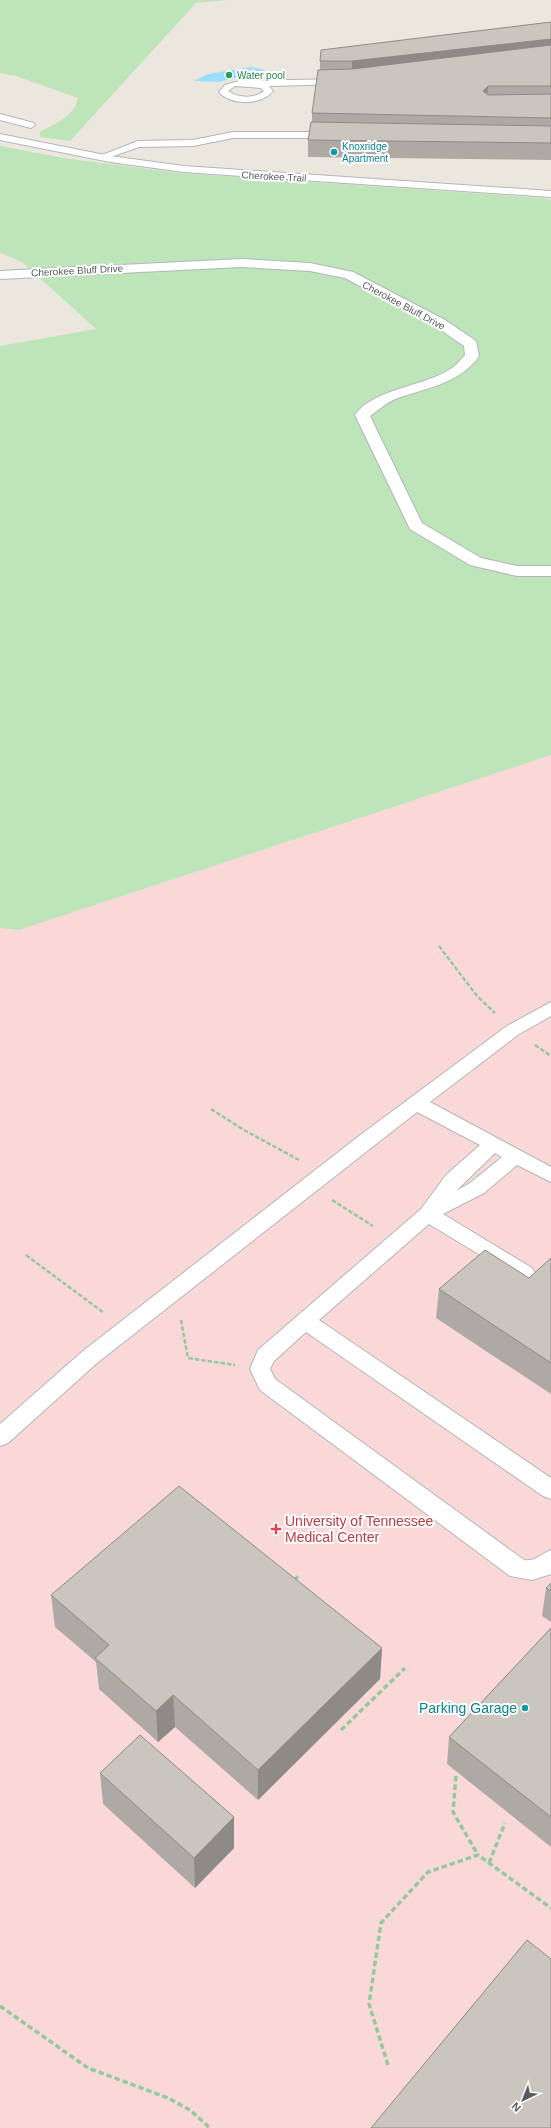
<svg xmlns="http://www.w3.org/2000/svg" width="551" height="2128" viewBox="0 0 551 2128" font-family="Helvetica,sans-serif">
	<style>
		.medical { fill: #fbd8d8 }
		.green { fill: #bee4b9 }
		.water { fill: #9bdeff }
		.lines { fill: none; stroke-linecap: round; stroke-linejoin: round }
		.service-casing { stroke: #b2b6ba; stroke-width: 2 }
		.minor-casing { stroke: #b2b6ba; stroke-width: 2 }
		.tertiary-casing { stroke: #b2b6ba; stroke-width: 2 }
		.path-far1 { stroke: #94c89d; stroke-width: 2.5; stroke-dasharray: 4.5 2; stroke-linecap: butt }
		.path { stroke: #94c89d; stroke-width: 3.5; stroke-dasharray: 5.5 3; stroke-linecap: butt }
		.service { fill: #fff; fill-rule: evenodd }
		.minor { fill: #fff; fill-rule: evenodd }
		.tertiary { fill: #fff; fill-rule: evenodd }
		.wall { fill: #afa9a5 }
		.shaded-wall { fill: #8e8a86 }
		.building { fill: #cbc5c0; stroke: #8e8a86 }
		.leisure-dot { fill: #2e9e5b; stroke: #fff; stroke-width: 1.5 }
		.culture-dot { fill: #0f9aa8; stroke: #fff; stroke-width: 1.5 }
		.health-dot { fill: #e0444e; stroke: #fff; stroke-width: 1.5 }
		.labels { text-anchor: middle; stroke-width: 4; stroke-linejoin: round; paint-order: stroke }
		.far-leisure-label { font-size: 10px; fill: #27864d; stroke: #fff; text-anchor: start }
		.far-culture-label { font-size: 10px; fill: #0d838f; stroke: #fff; text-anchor: start }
		.far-street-label { font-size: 10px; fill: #585c60; stroke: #fff }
		.near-health-label { font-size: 14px; fill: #be3a42; stroke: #fff; text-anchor: start }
		.near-culture-label { font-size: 14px; fill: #0d838f; stroke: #fff; text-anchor: end }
	</style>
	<rect width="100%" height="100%" fill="#ece7de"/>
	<path class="medical" d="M551,755V2128H0V928L19,930Z"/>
	<path class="green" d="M0,0H226L196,3L70,141L40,137V132C56,123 74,117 78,98L16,76L0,73Z
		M0,146L70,159L180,173L541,198L551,200V755L19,930L0,928V346L96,329L22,262L0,253Z"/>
	<path class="water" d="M251,67L266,70L219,82L194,81L208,74Z"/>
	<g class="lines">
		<g class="service-casing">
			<path id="service" d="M342,79L346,82L345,84L269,86L273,91C262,105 231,106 219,92L225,85L239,81ZM235,86L261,88L264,91C255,99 238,98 228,91Z
				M0,114L34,123L35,125L31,128L0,120Z
				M233,132H332L336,135L332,138H233L193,146L139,147L102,160L97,157L138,141L193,140Z
				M551,1002V1016L519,1034L430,1102L551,1167V1182L517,1165L484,1193L443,1214L532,1268L535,1273L532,1278L525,1280L518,1278L429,1224L319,1320L551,1478V1499L543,1496L306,1332L274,1361L270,1369L275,1379L524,1560C535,1562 541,1554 551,1550V1574L532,1580L510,1576L260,1390L250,1369L258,1350L421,1209L446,1175L480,1145L417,1112L97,1363L8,1443L0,1446V1424L83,1351L359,1136L507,1026ZM495,1153L502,1157L470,1183L456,1191Z"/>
		</g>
		<g class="minor-casing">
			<path id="minor" d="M241,259L310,263L353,272L445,320L476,341L479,356C459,385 423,388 393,400C385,404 377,411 370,416L422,523L481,558L517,566H551V576H517L470,565L410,529L355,415C374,388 425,387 452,368C457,365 461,359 465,355L464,346L435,326L345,278L310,271L241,267L0,279V271Z"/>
		</g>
		<g class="tertiary-casing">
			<path id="tertiary" d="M0,134L110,156L184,166L551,191V197L184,172L110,162L0,140Z"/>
		</g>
		<path class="path-far1" d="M439,946L477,996L495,1013
			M535,1045L551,1056
			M211,1109L244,1130L299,1160
			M332,1200L373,1226
			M26,1255L104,1313
			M181,1320L188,1358L235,1365"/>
		<path class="path" d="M294,1580L300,1575
			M341,1730L405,1668
			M456,1776L453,1812L478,1855
			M489,1863L505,1823
			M0,2006L88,2068L168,2098L190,2110L210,2128
			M388,2065L369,2004L381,1923L428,1872L478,1855L551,1908"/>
		<use href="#service" class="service"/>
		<use href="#minor" class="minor"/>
		<use href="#tertiary" class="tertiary"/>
	</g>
	<path class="wall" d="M551,22V160L308,157V140L312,122V113L320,70V61Z
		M551,1258V1394L436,1318L439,1289L529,1278Z
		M551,1583V1622L542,1616L546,1588Z
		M51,1595L382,1648L380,1679L258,1800L175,1727L158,1742L99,1689L96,1662L55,1627Z
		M551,1628V1847L447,1764L449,1737Z
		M100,1773L234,1817V1848L195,1888L103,1804Z"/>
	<path class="shaded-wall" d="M551,39V54L352,76V61Z
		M488,86L487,102L483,91Z
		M382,1648L380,1679L258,1800V1770Z
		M173,1695L175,1727L158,1742L156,1711Z
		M234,1817V1848L195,1888L194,1858Z"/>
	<path class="building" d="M551,22V39L352,61H320L321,50Z
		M551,45V86H488L483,91L488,95L551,94V118L312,113L318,70L353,69Z
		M311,122L551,126V143L308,140Z
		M485,1250L529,1278L551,1258V1363L439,1289Z
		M179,1486L382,1648L258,1770L173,1695L156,1711L95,1658L109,1645L51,1595Z
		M551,1583V1591L546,1588Z
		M551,1628V1817L449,1737Z
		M140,1735L234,1817L194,1858L100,1773Z
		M527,1940L551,1959V2128H371Z"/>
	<circle class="leisure-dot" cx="229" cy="75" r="4"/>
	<g class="culture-dot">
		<circle cx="334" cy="152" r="4"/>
		<circle cx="525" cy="1708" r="4"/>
	</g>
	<path class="health-dot" d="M274 1523h4v4h4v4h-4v4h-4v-4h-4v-4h4z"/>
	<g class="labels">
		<g class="far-leisure-label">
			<text x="237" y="79">Water pool</text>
		</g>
		<g class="far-culture-label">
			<text x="342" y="150">Knoxridge<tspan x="342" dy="12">Apartment</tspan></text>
		</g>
		<g class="far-street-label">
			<text transform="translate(274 176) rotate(3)" y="4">Cherokee Trail</text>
			<text transform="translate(77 270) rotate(-3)" y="4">Cherokee Bluff Drive</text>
			<text transform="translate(404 305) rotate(28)" y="4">Cherokee Bluff Drive</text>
		</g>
		<g class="near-health-label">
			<text x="285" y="1526">University of Tennessee<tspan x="285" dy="16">Medical Center</tspan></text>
		</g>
		<g class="near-culture-label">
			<text x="517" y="1713">Parking Garage</text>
		</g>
	</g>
	<g transform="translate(523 2100) rotate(223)" stroke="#ffffff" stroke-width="3" paint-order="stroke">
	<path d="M0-3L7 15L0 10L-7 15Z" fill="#585c60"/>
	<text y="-6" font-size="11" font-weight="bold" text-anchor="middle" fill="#585c60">N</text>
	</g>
</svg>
